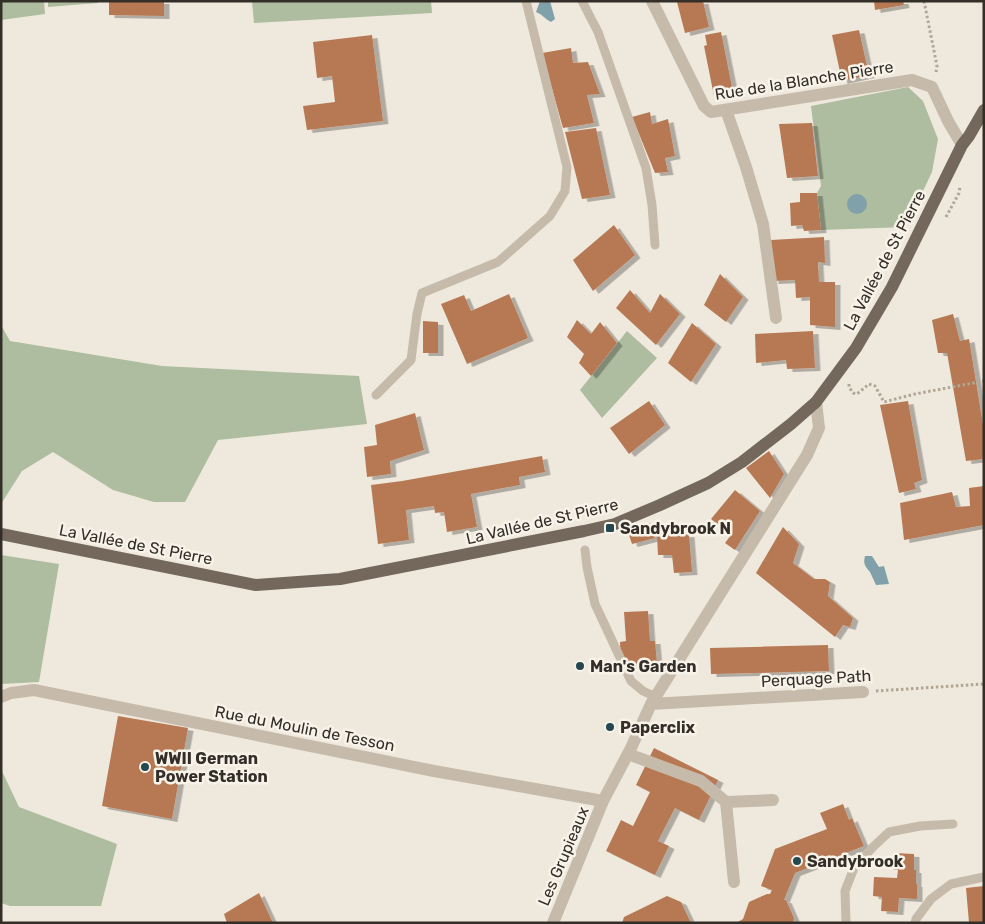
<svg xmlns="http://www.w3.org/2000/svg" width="985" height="924" viewBox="0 0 985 924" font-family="Rubik,sans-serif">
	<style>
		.green { fill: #aebc9f }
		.water { fill: #80a1a9 }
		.building { fill: #b77953; filter: url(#shadow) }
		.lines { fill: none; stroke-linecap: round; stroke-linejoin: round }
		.path { stroke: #b1a595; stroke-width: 3; stroke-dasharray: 2.5 2.5; stroke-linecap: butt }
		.service { stroke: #c6bbab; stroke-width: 9 }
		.minor { stroke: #c6bbab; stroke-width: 12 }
		.primary { stroke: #74685c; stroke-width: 12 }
		.poi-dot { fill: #244751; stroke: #f7f3e9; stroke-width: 2 }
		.labels { text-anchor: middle; stroke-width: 5; stroke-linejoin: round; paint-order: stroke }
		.street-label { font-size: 16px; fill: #342e29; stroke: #f7f3e9 }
		.poi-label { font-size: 16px; font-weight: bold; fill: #342e29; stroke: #f7f3e9; text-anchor: start }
	</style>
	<defs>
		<filter id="shadow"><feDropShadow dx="5.5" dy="3" stdDeviation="0" flood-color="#0004"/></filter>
	</defs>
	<rect width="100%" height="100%" fill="#efe9dd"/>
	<path class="green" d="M1,1H44L45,14L1,20Z
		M48,1H97L98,3L48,7Z
		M252,1H431L432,13L254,23Z
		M908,87L923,101L938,139L932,172L906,227L821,230L817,193L821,186L811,106Z
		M1,325L10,341L162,366L359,376L367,424L218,440L185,502H154L113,490L53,452L22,471L1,504Z
		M627,331L657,358L602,418L580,390Z
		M1,555L59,564L39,682L1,684Z
		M1,769L19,807L117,844L101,906H10L1,903Z"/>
	<path class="water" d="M540,1H550L555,19L551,22C545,19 542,14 536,12Z
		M847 204a10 10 0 1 1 20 0a10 10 0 1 1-20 0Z
		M865,556H872L879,567L884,566L889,584L876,585C874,581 872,576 870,572C865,566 863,564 865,556Z"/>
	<path class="building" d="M109,1H164V16L109,15Z
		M703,1L709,27L685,33L677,2Z
		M874,1H903L904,5L875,10Z
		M859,30L869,75L842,81L832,35Z
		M721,32L733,92L714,96L704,46L707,45L705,35Z
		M372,35L383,121L307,130L303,106L335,102L332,76L317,78L313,42Z
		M571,48L573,63L588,62L600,94L587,95L594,123L563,128L542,53Z
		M650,112L652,124L668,119L675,156L665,158L668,172L655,173L632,117Z
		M812,123L818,176L787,178L779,124Z
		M596,128L610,195L582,199L565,132Z
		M800,193H817L821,230L804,231L802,225L791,226L790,203L800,202Z
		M614,225L635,255L593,291L573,260Z
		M824,237L825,263L818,262L819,282H835V327L810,325V297L796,298L795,280L773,281L771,240Z
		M720,274L743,297L726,322L704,305Z
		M630,290L650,313L660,294L680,314L656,345L616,308Z
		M509,294L528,338L467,364L441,304L464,295L471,311Z
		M953,314L960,341L969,339L984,431V459L966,461L947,353H938L932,320Z
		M577,320L591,334L600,322L617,343L591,376L579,363L584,354L567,337Z
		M423,321L438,322V353H423Z
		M692,323L716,344L691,382L668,363Z
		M813,331L815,368L787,369L786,360L756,363L755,334Z
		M649,401L665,425L629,454L610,428Z
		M908,401L922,480L914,483L916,489L899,493L880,405Z
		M415,413L424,450L390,461L391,474L367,477L364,447L377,445L375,425Z
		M769,451L784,474L770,498L746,468Z
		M542,456L545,472L519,477L520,485L471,494L477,527L447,532L444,512L435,513L434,506L406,510L409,540L378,544L371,485L402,481Z
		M984,486V525L904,540L900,503L952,492L956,507L970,506L969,488Z
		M735,490L760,511L735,550L725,543L731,535L711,519Z
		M650,523L655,538L632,544L627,529Z
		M783,527L799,544L793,563L814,579H825L830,582L828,596L853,618L850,627L843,625L835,637L756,573Z
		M689,534L692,572L674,573L672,555H658L657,536Z
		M648,611L650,641H655L657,663L621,665L620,642L626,641L624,612Z
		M828,645L829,671L711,674L710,648Z
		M118,716L188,728L172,819L102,806Z
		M654,748L718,780L699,820L675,808L658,841L669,846L655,875L606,851L621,820L633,826L650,792L636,785Z
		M843,804L849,820L852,818L864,846L795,873L784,900H786L794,918L793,923H736L743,919L749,902L767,894H770L772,890L761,886L775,849L827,829L820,813Z
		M894,853L914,854V870H916V884H917V899L899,898L898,912L881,911L882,897L873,896L874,877L897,878L898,870H894Z
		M984,886V923H969L966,888Z
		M259,893L273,923H227L224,914Z
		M667,896L681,902L691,923H622L624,917Z"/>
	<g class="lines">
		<path class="path" d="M924,1L937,66L936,72
			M946,217L959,193L960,186
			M849,384V387L853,393L857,394L869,384L875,386L884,402L915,394L984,381
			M876,691L984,684"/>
		<path class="service" d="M582,1L598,32L646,168L652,205L655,245
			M376,395L411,360L417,314L422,293L498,262L550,216L565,191L567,167L526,1
			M585,550L587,567L595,604L631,681L643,691L656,697
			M846,923L845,891L854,868L873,847L889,832L920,826L953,824
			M915,923L916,919L931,899L951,884L984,877"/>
		<path class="minor" d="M652,1L704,106L711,112L912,80L932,87L948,121L962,145
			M726,110L746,167L763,224L776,318
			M1,697L11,693L34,690L434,771L603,801
			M651,704L863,692
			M628,754L701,781L726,802L773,800
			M726,802L734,882
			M553,923L603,801L631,748L651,704L807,455L819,428L816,402"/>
		<path class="primary" d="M1,534L256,585L340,579L584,531L615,524L660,505L708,483L742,462L791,424L816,402L856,348L892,287L962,145L969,136L984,110"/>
	</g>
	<g class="poi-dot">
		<rect x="605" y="523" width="10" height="10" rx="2.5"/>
		<circle cx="580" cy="666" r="5"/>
		<circle cx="610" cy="727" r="5"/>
		<circle cx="145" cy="767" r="5"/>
		<circle cx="797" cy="861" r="5"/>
	</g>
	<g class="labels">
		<g class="street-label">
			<text transform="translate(804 80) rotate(-9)" y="6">Rue de la Blanche Pierre</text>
			<text transform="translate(884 260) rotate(-62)" y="6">La Vallée de St Pierre</text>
			<text transform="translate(542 521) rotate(-13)" y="6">La Vallée de St Pierre</text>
			<text transform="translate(136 544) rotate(11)" y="6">La Vallée de St Pierre</text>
			<text transform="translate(816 678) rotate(-3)" y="6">Perquage Path</text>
			<text transform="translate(305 728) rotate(11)" y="6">Rue du Moulin de Tesson</text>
			<text transform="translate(563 856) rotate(-67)" y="6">Les Grupieaux</text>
		</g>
		<g class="poi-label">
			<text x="620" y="534">Sandybrook N</text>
			<text x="590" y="672">Man's Garden</text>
			<text x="620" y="733">Paperclix</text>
			<text x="155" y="764">WWII German<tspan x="155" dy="18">Power Station</tspan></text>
			<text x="807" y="867">Sandybrook</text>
		</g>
	</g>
	<rect width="985" height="924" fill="none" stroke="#342e29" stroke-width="5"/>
</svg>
